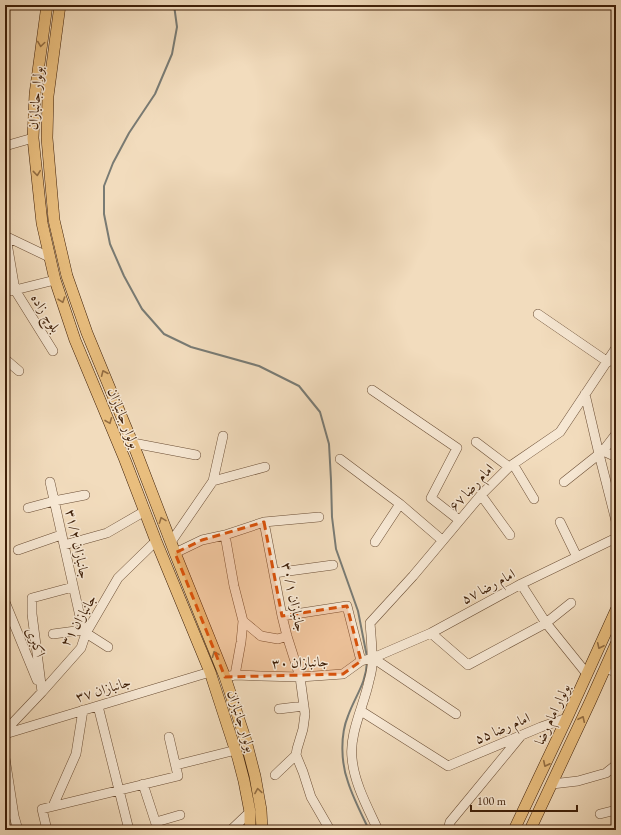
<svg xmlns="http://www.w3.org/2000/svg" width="621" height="835" viewBox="0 0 621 835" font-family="'EB Garamond',Amiri,serif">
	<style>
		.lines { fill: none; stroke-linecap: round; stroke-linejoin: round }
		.stream { stroke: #797b74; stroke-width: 2 }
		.minor-casing { stroke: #6b4e35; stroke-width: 10 }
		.major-casing { stroke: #3e1f08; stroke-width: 12 }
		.minor { stroke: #f7e8d4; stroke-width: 9 }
		.major { stroke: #e9be7e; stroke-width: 11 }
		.oneway { stroke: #946e43 }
		.marked { fill: #d7530c; fill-opacity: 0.2; stroke: #d7530c; stroke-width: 3; stroke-dasharray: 8 5; stroke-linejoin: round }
		.labels { text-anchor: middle; stroke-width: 3; stroke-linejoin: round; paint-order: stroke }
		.street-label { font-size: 14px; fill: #3e1f08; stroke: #f7e8d4 }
	</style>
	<rect width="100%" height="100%" fill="#f2dcbd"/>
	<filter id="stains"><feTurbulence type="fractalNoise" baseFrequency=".005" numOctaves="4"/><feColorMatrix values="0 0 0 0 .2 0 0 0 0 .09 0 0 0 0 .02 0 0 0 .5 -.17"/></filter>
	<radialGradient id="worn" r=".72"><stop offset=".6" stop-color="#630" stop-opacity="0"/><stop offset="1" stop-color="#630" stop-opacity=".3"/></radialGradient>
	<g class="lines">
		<path class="stream" d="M174,5L177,27L172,54L155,94L129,133L113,163L104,186V214L110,244L124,276L142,309L164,334L191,347L259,366L299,386L320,412L329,444L331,480L332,517L336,549L358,611L367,657
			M367,662C366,684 355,696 348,716C340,735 341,763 348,782C353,798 362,815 369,830"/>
		<g class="minor-casing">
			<path id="minor" d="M5,146L33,138
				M5,236L49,257
				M6,237L15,290L53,351
				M5,291L15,290L55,280
				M538,314L608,362
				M5,359L19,371
				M372,390L457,448L431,498L459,520
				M585,394L599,454L616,521
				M476,442L509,467
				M133,443L196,455
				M603,451L616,457
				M340,459L400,504L442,540
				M513,464L534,499
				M213,481L265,467
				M50,482L83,630L86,633L108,647
				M564,482L603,451L616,434
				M481,495L510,535
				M28,508L54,501L85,495
				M264,522L282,616L287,636L300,677L305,714L303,729L297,749L296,755L303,772L311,797L330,830
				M560,522L577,557
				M225,535L234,586L243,621L241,642L235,675
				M171,542L213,481L223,436
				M375,542L400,504
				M64,545L107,533L145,511
				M18,550L61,535
				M175,553L202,540L225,535L264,522L319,517
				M274,573L333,565
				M521,584L546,623L587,674
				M5,602L37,680
				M282,616L347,606L361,661
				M243,621L261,636L278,639L287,636
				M431,633L468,665L546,623L571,603
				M53,634L83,630
				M373,658L456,714
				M605,668L616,672
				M225,677L235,675L261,676L300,677L343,674L361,661L373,658L431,633L521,584L616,538
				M42,692L32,614V598L73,587
				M98,706L129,830
				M279,709L304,706
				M361,711L448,766L541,727L567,718
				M5,731L42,692L81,648L86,633L118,578L156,541
				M5,734L210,672
				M5,758L14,816L18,830
				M176,765L236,750
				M275,775L296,755
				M143,784L158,830
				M552,784L578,781L606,773L616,765
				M53,806L76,754L83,710
				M600,814L616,810
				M156,822L180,815
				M47,830L42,809L178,776L169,737
				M231,830L250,812
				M378,830C368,808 354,783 352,758C349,734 364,705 369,681C371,674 373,665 372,657C372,646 371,634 370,623L413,576L481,495L509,467L560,432L616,348
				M448,830L450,822L520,737"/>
		</g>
		<g class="major-casing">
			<path id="major" d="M47,5L35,94L33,138L42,223L55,280L75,340L125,460L156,541L210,672L238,758L244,781L250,812V830
				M60,5L48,96L47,138L54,220L67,276L87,333L137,454L175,553L225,677L246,741L255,776L261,810L262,830
				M514,830L567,718L616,610
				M530,830L590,702L616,644"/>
		</g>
		<use href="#minor" class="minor"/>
		<use href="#major" class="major"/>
	</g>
	<defs><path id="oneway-chevron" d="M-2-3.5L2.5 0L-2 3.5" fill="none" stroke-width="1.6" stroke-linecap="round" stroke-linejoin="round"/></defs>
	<g class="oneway">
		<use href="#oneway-chevron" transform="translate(41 44) rotate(98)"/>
		<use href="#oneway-chevron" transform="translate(37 173) rotate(84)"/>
		<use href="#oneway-chevron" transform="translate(62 300) rotate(71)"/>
		<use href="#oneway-chevron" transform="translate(104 373) rotate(-113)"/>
		<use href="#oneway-chevron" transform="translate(109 421) rotate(68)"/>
		<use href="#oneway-chevron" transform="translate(162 520) rotate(-111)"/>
		<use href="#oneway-chevron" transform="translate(600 646) rotate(115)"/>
		<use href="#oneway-chevron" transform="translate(215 654) rotate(-112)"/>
		<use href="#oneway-chevron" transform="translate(582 719) rotate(-65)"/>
		<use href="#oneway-chevron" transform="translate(546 764) rotate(116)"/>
		<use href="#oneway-chevron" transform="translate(258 791) rotate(-99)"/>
	</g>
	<path class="marked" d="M264,522L282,616L347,606L361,661L343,674L225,677L175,553L202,540Z"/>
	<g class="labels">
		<g class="street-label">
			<text transform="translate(35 98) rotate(-85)" y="5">بولوار جانبازان</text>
			<text transform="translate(46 313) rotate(58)" y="5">بلوچ زاده</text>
			<text transform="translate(124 418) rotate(68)" y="5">بولوار جانبازان</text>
			<text transform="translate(471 487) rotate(-47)" y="5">امام رضا ۶۷</text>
			<text transform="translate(78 544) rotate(78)" y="5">جانبازان ۳۱/۲</text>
			<text transform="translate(488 586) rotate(-28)" y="5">امام رضا ۵۷</text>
			<text transform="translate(294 597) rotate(78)" y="5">جانبازان ۳۰/۱</text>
			<text transform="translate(78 620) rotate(-60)" y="5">جانبازان ۳۱</text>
			<text transform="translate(36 642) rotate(68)" y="5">اکبری</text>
			<text transform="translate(300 662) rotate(-2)" y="5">جانبازان ۳۰</text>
			<text transform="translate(103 689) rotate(-17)" y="5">جانبازان ۳۷</text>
			<text transform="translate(552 714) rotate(-65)" y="5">بولوار امام رضا</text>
			<text transform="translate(242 721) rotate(72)" y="5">بولوار جانبازان</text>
			<text transform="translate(502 728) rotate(-23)" y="5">امام رضا ۵۵</text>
		</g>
	</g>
	<rect width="621" height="835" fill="none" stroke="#f2dcbd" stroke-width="20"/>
	<rect x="6" y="6" width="609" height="823" fill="none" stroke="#3e1f08" stroke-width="2"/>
	<rect x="10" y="10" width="601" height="815" fill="none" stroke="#3e1f08"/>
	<path d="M471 805v6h106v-6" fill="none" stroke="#3e1f08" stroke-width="2"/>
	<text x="477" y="805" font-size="12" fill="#3e1f08" stroke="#f7e8d4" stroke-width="3" paint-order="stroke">100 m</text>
	<rect width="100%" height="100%" filter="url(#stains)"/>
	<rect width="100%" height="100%" fill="url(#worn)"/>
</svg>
